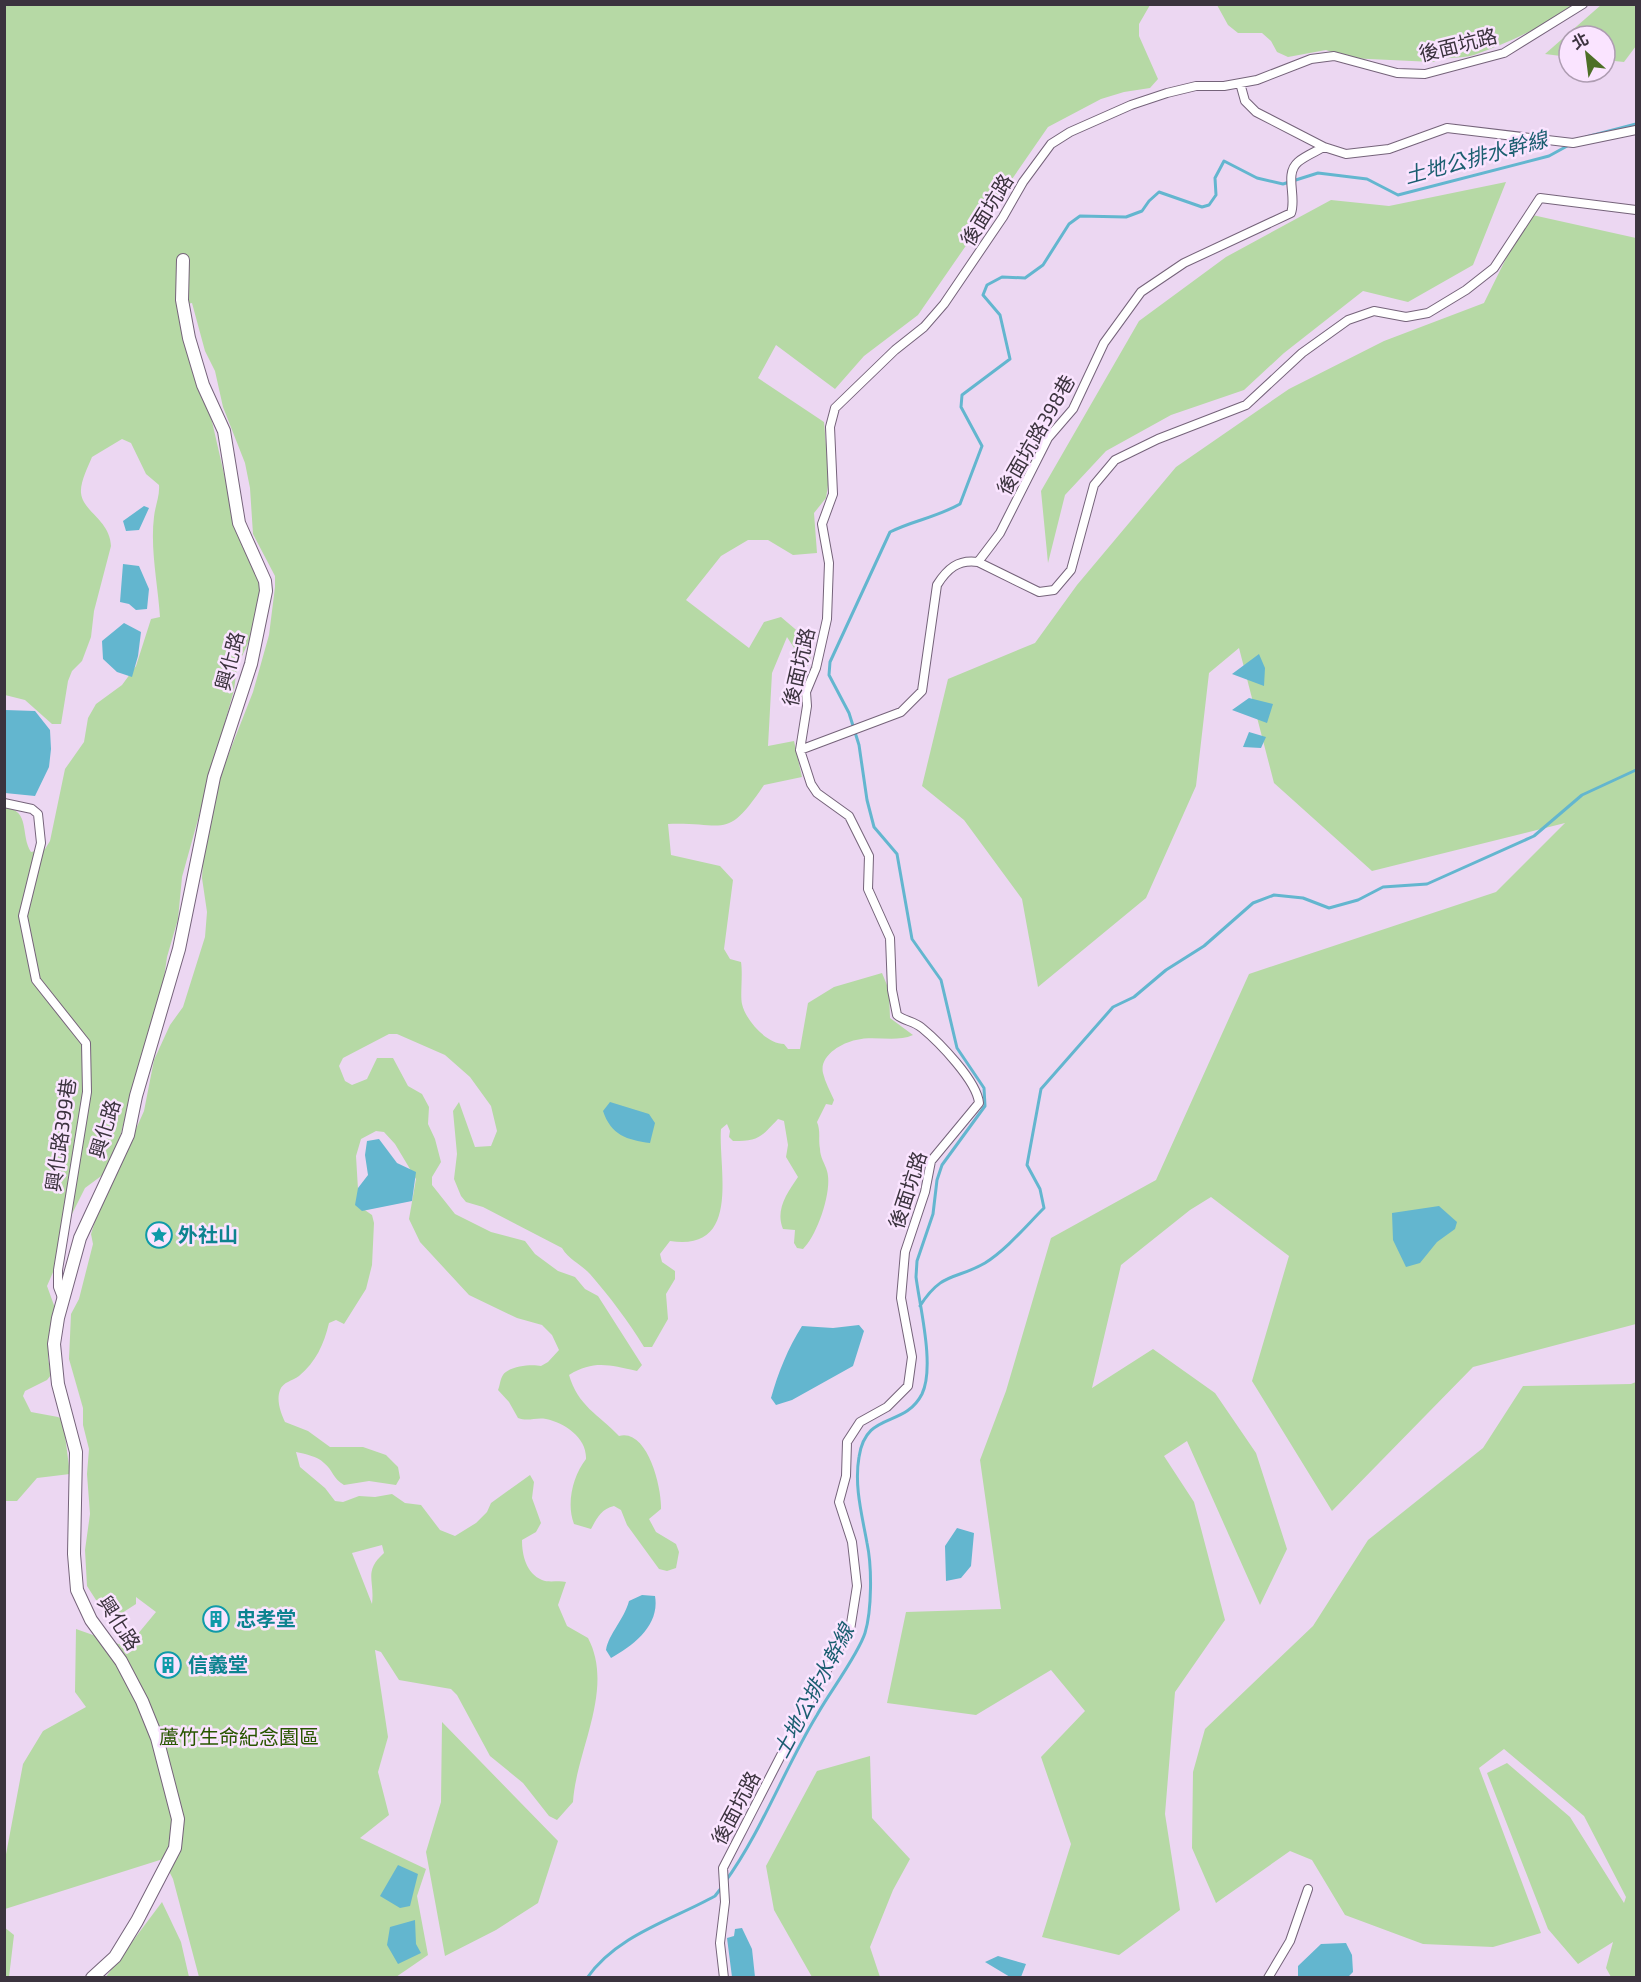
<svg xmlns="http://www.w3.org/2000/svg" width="1641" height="1982" viewBox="0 0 1641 1982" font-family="'Exo 2','Noto Sans TC',sans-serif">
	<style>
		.green { fill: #b6d9a5; fill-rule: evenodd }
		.water { fill: #63b6cf }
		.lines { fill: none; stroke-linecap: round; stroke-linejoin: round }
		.stream { stroke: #63b6cf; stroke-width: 3 }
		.street-casing { stroke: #75637a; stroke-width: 10 }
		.secondary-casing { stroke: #75637a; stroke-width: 14 }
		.street { stroke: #fff; stroke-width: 8 }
		.secondary { stroke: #fff; stroke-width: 12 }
		.labels { text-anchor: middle; stroke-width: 5; stroke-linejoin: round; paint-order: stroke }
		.street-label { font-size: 20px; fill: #3b333e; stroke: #fae4ff }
		.culture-label { font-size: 20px; font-weight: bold; fill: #0d838f; stroke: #fae4ff; text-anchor: start }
		.park-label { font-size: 20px; fill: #295601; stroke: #fae4ff }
		.water-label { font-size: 21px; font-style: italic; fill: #1b5e70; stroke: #fae4ff }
	</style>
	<rect width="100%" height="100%" fill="#ecd7f2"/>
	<path class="green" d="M5,5H1150L1139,24V36L1158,79L1150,88L1124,92L1101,99L1048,127L918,315L864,356L835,389L776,345L758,378L824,422L829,479L826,498L814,513L817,553L793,555L768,540H748L721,556L686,600L749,648L764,622L781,617L808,640L811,662L802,672L798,654L787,637L772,673L768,746L794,741L802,777L764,785C726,841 727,822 668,824L671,855L720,866L733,880L724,949L730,959L741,962C743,975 740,995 742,1004C746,1021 767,1044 784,1044L788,1049H800L808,1003L834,987L882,973L889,990L890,1018L913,1035C895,1043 875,1035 856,1040C841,1043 819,1056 823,1073C825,1082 830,1091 834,1100L832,1105L826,1104L817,1122C821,1132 818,1138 820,1149C820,1157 825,1164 827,1171C833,1190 817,1236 803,1249L797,1248L794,1243L795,1230L783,1229C775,1210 787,1193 798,1177L786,1157L788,1145L784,1121L778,1119C761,1137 759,1141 733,1141L729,1137L730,1131L727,1124L721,1129C718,1169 742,1252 670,1241L660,1254L662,1262L675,1271V1279L666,1294L668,1319L652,1347H644C628,1321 610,1297 590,1274C581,1264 569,1260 562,1248L483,1207L466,1202L461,1196L454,1179L457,1154L453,1111L459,1102L475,1147L491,1146L497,1131L491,1106L470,1077L445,1055L397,1034H389L343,1058L339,1066L345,1081L352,1085L367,1079L377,1058H393L408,1086L422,1094L429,1107L428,1124L435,1139L441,1162L432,1177V1185L455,1214L491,1232L525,1241L535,1254L558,1271L575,1277L585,1289L598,1296L642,1365L637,1371C609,1365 594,1360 569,1375C578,1406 598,1414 619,1436C647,1428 662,1487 661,1509L649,1519L656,1532L676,1544L679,1552L676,1568L667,1571L659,1569L627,1525L621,1510L614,1506C601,1509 597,1518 591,1529L574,1524C566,1503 573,1476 586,1459C587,1438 565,1423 546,1419C536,1417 528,1422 518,1418L509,1402L498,1390C500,1386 500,1379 503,1375C509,1366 531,1364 541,1366L548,1362L559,1350L552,1335L542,1325L517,1318L469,1295L420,1242L409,1219L416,1179L395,1144L384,1132L376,1131L361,1139L356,1156L359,1206L372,1215L374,1223L372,1265L366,1289L344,1324L336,1320L329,1323C324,1344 316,1362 299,1376C292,1381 283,1382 280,1390C276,1401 281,1413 285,1422L308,1431L330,1447H363L386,1455L398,1467L400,1478L396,1485L369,1481L344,1485C333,1479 333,1470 324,1463C317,1456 305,1454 296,1452L300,1467L325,1488L335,1501L343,1502L359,1496L375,1497L392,1494L405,1503L421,1505L440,1530L455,1536L476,1523L487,1512L491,1503L530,1475L534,1482L532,1498L541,1523L536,1532L522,1540C522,1555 526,1573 542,1580C549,1583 559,1580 566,1582L558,1605L567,1626L588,1638C615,1689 576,1751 573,1802L557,1820L549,1816L523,1783L490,1756L457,1695L451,1689L399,1680L381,1652L375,1650L388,1737L378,1772L389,1815L360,1838L426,1869L417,1896L428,1955L396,1977H199L173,1879L163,1859L5,1909L4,1865L23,1764L43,1731L86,1707L75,1692L76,1629L127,1647L156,1612L136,1597V1604L122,1613L105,1614L87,1586L85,1550L90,1514L87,1474L89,1449L83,1425V1408L69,1359L71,1314L79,1299L93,1244L91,1234L95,1221L144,1111L154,1060L170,1025L183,1007L205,937L207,912L202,878L204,844L222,771L253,692L269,635L275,587V576L253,534L250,488L245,463L223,407L215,371L205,351L192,303L177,306L191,365L211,417L235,522L261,589L255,628L237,667L234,690L182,877L178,919L167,957L160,1006L129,1102L112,1168L85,1188L71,1216L57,1263L47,1286L55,1308L48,1358L51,1375L47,1380L25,1391L23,1396L31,1412L58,1417L63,1420L70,1474L37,1478L17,1501H5V807C31,811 20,835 31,852L45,849L50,841L65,769L84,742L88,718L96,704L122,685L136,666L151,619L160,617C158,585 150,549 154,517C155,506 160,496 159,485L146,474L131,443L122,439L92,457C88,467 80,482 81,493C83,512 110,520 111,546L94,611L91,637L82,661L72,671L68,681L61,724H52L25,700L5,695ZM382,1545L384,1553C363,1572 375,1579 372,1604L352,1553Z
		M1217,5H1581C1545,24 1512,42 1474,55C1460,59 1446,56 1433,62L1348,58L1326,50L1288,57L1277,52L1271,41L1262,33H1238L1228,25Z
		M1601,5H1636V46L1624,62L1605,60V36H1569V57L1545,54Z
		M1506,182L1473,265L1408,302L1363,291L1284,353L1244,390L1171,415L1106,451L1065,495L1048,563L1041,491L1139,321L1226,257L1331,200L1389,206Z
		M1528,214L1636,238V1324L1473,1367L1332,1511L1252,1381L1289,1256L1211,1197L1190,1210L1121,1265L1092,1388L1153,1349L1215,1393L1256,1453L1287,1549L1260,1605L1187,1441L1164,1456L1194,1502L1225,1620L1175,1692L1165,1814L1180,1910L1119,1955L1042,1937L1071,1844L1041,1757L1085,1711L1051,1670L976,1715L887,1703L906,1612L1001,1609L980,1460L1006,1391L1051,1238L1156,1180L1249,974L1496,892L1565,823L1372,871L1274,783L1239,648L1209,673L1196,786L1146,898L1038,987L1022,899L964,820L922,786L948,679L1035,643L1077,585L1176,467L1289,389L1384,341L1484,303Z
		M1636,1382V1977H1611L1606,1968L1613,1942L1578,1964L1548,1929L1487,1773L1507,1763L1570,1817L1624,1903L1626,1897L1584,1816L1504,1749L1479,1768L1541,1933L1493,1947L1423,1944L1345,1915L1312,1860L1290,1851L1216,1903L1192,1848L1193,1772L1205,1729L1313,1626L1368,1540L1483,1448L1523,1386L1631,1384Z
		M442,1722L558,1841L538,1903L496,1930L445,1956L426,1852L441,1802Z
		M870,1756L872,1818L910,1859L893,1890L870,1947L880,1977H812L774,1910L766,1866L817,1771Z
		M162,1902L181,1942L189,1977L105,1978Z
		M4,1927L14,1935L9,1977H5Z"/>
	<path class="water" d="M144,506L149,508L139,530L126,531L123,521Z
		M123,564L139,566L149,589L147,609L136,610L129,604L120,602Z
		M124,623L141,632L138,656L132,677L117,672L103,659L102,641Z
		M1259,654L1265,668L1264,686L1232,674Z
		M1249,698L1273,704L1267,723L1232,710Z
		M5,710L35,711L50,730L51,749L49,767L35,796L5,793Z
		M1249,732L1266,737L1261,748L1243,747Z
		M610,1102L649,1114L655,1123L650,1143C627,1140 611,1135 603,1111Z
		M379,1139L397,1163L416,1172L412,1201L362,1211L355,1205L358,1188L368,1175L365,1155L367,1141Z
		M1439,1206L1457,1222L1455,1229L1437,1242L1420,1263L1406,1267L1393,1240L1392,1213Z
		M859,1325L864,1331L853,1366L792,1400L776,1405L771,1398C778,1373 788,1348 802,1326L833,1328Z
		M957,1528L974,1533L971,1566L961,1578L946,1581L945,1546Z
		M642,1595L655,1596C660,1625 634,1645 611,1658L606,1650C609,1633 624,1620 629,1601Z
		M398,1865L418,1874L410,1906L400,1908L380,1896Z
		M415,1920L416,1944L421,1953L398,1964L387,1945L390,1927Z
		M742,1928L752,1949L755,1977H732L727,1938L734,1936L735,1929Z
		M1346,1943L1352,1955L1353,1972L1348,1977H1298V1966L1321,1944Z
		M998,1956L1026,1964L1021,1977H1010L985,1962Z"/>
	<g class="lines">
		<path class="stream" d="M1586,137L1636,124
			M920,1306C942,1271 956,1280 985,1263C1007,1249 1026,1226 1044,1208L1040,1189L1027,1165L1041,1089L1113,1007L1134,997L1166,970L1204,946L1253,903L1274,895L1303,898L1329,908L1358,900L1383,887L1427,884L1534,836L1582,795L1636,770
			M725,1882C762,1831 784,1769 817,1715C829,1693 858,1655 865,1633C872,1610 872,1566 867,1543C862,1515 854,1486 859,1457C866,1410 904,1429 922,1394C935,1367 920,1308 916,1277L917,1261L933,1214L937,1180L942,1165L985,1106L984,1088L957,1048L941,980L912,939L897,854L874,827L867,800L859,745L849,713L829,675L830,662L890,532C914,520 935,518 960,504L982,446L961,407L962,395L1010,359L1000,315L983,295L987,285L1002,277L1025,278L1043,265L1069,224L1080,216L1126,217L1142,211L1149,201L1159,192L1202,207L1209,205L1216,195L1215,178L1224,161L1257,178L1283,184L1318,173L1367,179L1398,195L1549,156L1569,145
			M587,1978C617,1935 672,1920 715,1896L722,1887"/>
		<g class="street-casing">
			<path id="street" d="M1324,147L1346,154L1389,149L1447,128L1573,143L1636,130
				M978,562L1039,592L1054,590L1071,570L1094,485L1115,460L1158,439L1246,405L1302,353L1348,320L1374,311L1406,317L1428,313L1466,290L1494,268L1540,198L1636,210
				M800,750L901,712L922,691L937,585C947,569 958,559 978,562L1000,533L1048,438L1073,409L1104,343L1141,292L1184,263L1291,213C1297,197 1284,174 1298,162C1305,156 1315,152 1324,147L1256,112L1245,101L1240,83
				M4,803L32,809L38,814L41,843L23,916L36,980L86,1043L87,1092L58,1270V1287L63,1300
				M724,1978L720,1943L725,1902L723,1868L808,1703L850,1630L857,1586L852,1542L839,1502L846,1476L847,1442L860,1422L887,1407L908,1386L912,1357L901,1298L905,1252L925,1192L931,1161L979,1103C977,1081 939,1042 922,1028C914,1021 904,1021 897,1015L892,990L890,938L868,889L869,856L849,816L817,793L811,784L800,750L807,706L806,692L816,668L827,619L829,563L822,524L833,494L830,427L835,408L895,350L924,327L944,304L1003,217L1023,182L1051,144L1070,132L1131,105L1167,93L1196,86H1224L1257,80L1311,59L1334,56L1397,73L1425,74L1504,53L1583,4
				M1268,1978L1290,1941L1308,1889"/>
		</g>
		<g class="secondary-casing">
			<path id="secondary" d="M92,1978L115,1957L137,1921L175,1848L178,1819L157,1738L142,1701L121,1661L91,1620L77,1590L74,1554L76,1452L58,1384L54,1344L58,1318L80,1238L128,1135L136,1096L179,949L214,777L251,664L266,591L265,581L239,523L224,431L203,385L189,338L182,300L183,260"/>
		</g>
		<use href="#street" class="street"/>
		<use href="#secondary" class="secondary"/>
	</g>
	<defs>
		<g id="sight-ring" transform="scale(1.35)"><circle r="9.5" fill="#fae4ff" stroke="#0f9aa8" stroke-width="1.5"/><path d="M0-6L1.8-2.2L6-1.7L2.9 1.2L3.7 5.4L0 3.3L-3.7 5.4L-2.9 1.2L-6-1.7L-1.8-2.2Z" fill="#0f9aa8"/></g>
		<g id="building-ring" transform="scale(1.35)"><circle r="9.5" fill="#fae4ff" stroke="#0f9aa8" stroke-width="1.5"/><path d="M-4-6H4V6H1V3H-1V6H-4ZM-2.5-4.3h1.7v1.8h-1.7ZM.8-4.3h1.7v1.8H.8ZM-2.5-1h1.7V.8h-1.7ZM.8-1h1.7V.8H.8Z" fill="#0f9aa8"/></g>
	</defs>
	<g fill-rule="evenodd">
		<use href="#sight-ring" x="159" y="1235"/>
		<use href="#building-ring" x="216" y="1619"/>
		<use href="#building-ring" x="168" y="1665"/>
	</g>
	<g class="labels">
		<g class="street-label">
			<text transform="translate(1458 45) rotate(-14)" y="7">後面坑路</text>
			<text transform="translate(987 210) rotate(-58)" y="7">後面坑路</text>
			<text transform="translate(1036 435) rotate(-60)" y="7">後面坑路398巷</text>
			<text transform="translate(230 661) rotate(-75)" y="7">興化路</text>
			<text transform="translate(799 667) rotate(-77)" y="7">後面坑路</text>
			<text transform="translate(105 1129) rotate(-73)" y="7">興化路</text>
			<text transform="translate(61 1135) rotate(-82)" y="7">興化路399巷</text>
			<text transform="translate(908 1190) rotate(-72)" y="7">後面坑路</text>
			<text transform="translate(119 1623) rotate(57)" y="7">興化路</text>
			<text transform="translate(736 1808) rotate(-62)" y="7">後面坑路</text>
		</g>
		<g class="culture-label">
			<text x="178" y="1242">外社山</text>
			<text x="236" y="1626">忠孝堂</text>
			<text x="188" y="1672">信義堂</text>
		</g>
		<g class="park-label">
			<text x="239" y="1744">蘆竹生命紀念園區</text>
		</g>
		<g class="water-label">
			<text transform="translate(1476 158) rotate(-15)" y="7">土地公排水幹線</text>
			<text transform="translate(814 1691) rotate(-62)" y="7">土地公排水幹線</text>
		</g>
	</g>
	<rect width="1641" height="1982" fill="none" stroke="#3b333e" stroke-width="12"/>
	<g transform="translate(1587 54) rotate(332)"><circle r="28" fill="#fae4ff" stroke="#ae9db2" stroke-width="1.5"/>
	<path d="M0-4.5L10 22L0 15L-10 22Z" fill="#4d6f27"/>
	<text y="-9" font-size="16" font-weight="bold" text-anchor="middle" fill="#3b333e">北</text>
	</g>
</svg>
